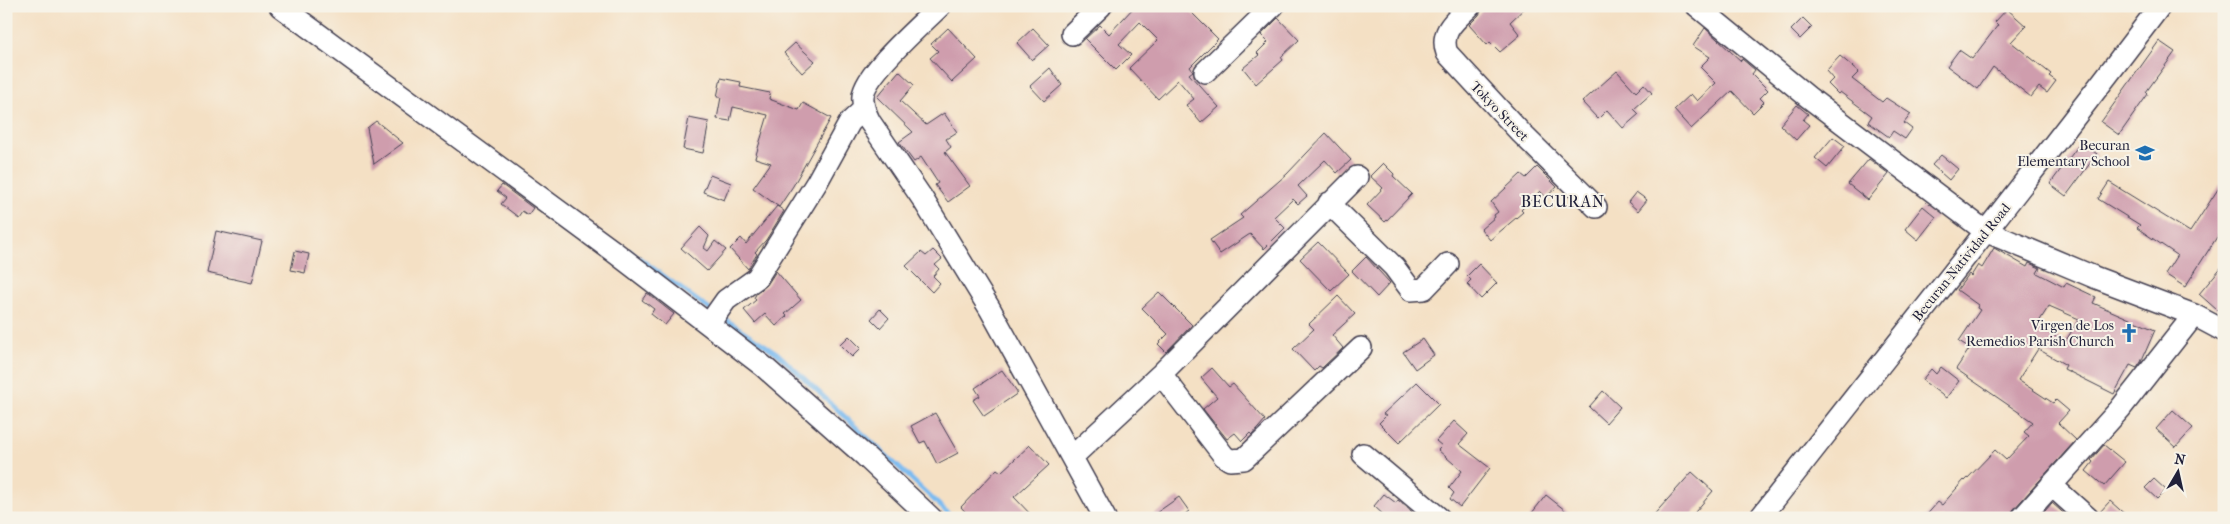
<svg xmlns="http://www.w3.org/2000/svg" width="2230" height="524" viewBox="0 0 2230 524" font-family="'IM FELL French Canon',serif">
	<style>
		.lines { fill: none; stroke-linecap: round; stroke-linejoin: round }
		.stream { stroke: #7cbbf0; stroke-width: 4.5 }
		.building { fill: #cf9dad; fill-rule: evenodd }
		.minor-casing { stroke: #423e50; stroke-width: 24 }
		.minor { stroke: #fff; stroke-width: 21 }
		.labels { text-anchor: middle; stroke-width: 4; stroke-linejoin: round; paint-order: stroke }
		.street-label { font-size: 14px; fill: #22223b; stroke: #f7f3e8 }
		.poi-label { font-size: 14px; fill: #22223b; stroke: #f7f3e8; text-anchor: end }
		.quarter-label { font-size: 16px; letter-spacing: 1px; fill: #22223b; stroke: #f7f3e8 }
	</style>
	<rect width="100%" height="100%" fill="#f7f3e8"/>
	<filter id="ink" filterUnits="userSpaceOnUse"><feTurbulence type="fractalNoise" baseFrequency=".02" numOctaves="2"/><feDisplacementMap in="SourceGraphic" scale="10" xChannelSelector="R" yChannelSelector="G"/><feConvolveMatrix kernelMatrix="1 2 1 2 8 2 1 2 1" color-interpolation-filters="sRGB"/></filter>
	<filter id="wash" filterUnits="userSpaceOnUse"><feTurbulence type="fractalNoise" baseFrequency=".0096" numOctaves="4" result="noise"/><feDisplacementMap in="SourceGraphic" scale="20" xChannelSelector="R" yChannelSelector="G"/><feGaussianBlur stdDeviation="1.12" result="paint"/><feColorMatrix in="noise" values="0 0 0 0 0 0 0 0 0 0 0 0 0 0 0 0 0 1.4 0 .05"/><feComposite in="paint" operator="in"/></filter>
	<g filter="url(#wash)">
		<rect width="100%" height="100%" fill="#f4e0c4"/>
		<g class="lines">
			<path class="stream" d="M630,251L709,309
				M722,317L777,353L953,518"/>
		</g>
		<g id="blocks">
			<path class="building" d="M1135,6H1185L1218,39L1190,67L1193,71L1189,74L1219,107L1201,123L1186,105L1194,99L1178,80L1158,99L1129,68L1158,40L1140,22L1119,44L1131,55L1116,70L1085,39L1100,25L1109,34Z
				M1484,6H1527L1510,22L1520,35L1500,52L1490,42L1487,45L1469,25L1479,15Z
				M2007,9L2026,26L2011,42L2051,74L2049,76L2056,81L2047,93L2039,87L2031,97L1993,67L1978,89L1947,66L1959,50L1972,59L1998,25L1995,22Z
				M1278,18L1299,40L1281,57L1283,60L1256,84L1243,68L1259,55L1257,53L1268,42L1261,35Z
				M1803,18L1812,27L1800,39L1791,30Z
				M948,28L977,59L952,82L930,58L938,51L931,44Z
				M1033,28L1049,45L1032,60L1017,43Z
				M1705,28L1741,61L1742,59L1755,70L1752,74L1768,90L1760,98L1764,102L1753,113L1732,91L1691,129L1674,110L1691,94L1697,101L1716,83L1700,67L1710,57L1693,46Z
				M2159,41L2175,52L2146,92L2148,94L2119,135L2101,122Z
				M795,43L815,61L802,73L784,53Z
				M1840,56L1859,72L1852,79L1882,102L1886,98L1911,114L1904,123L1912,129L1905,139L1893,131L1889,137L1868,122L1872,116L1840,92L1838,94L1828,84L1833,79L1826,71Z
				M1050,68L1062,85L1044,101L1030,86Z
				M899,71L914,85L900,101L926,125L944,113L957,132L946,139L951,147L945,152L970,186L948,202L935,185L938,183L921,157L914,162L899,142L913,132L877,97Z
				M1617,71L1636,92L1644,84L1652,93L1634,109L1639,114L1623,128L1607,110L1598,119L1582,102Z
				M721,78L741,82L740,87L770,93L769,99L799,110L803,103L831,118L793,186L779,207L753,188L771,163L755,158L768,115L733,107L730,121L717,119L721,97H717Z
				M1797,105L1808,114L1803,120L1809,125L1796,140L1780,125Z
				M689,118L709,122L703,153L683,149Z
				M376,121L403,143L374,164L367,128Z
				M1326,133L1351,160L1337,173L1325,160L1298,186L1307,196L1298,204L1293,199L1274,217L1285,228L1264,249L1250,234L1220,254L1210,240L1243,218L1240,215L1287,174Z
				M1833,137L1845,146L1827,168L1815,158Z
				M2081,142L2097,154L2066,196L2050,184Z
				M1941,155L1958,169L1949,180L1932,165Z
				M1869,159L1889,174L1868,200L1848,184Z
				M1383,163L1394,174L1393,176L1412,194L1385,222L1367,205L1383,188L1370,176Z
				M1537,167L1557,187L1546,197L1540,191L1521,210L1523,212L1490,240L1481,229L1495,217L1494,215L1498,212L1491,202L1521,174L1526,178Z
				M710,175L731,183L724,200L703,192Z
				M2224,180V226L2185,287L2165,274L2177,255L2137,228L2140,225L2098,199L2109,182L2190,232Z
				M502,185L533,208L528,215L522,211L518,217L501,204L506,198L497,191Z
				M1636,192L1647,200L1638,211L1628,202Z
				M777,206L784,211L766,240L755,252L757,254L748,269L730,249L741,238L746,244Z
				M1923,206L1936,217L1918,240L1905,229Z
				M700,227L709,236L704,248L708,251L715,241L726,250L707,271L681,248Z
				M216,231L262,241L252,283L207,273Z
				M1318,242L1349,274L1331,291L1300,259Z
				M1994,248L2027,267L2029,263L2040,268L2037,273L2064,287L2066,283L2096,297L2093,303L2155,330L2141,362L2137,368L2130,365L2114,394L2064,369L2066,365L2038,349L2018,380L2053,403L2056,400L2069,411L2058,423L2076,440L2013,510L2010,518H1924L1938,502L1942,505L1964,480L1965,481L1995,450L2006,460L2029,436L2024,432L2033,422L1956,369L1970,348L1959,341L1980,310L1977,308L1978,305L1957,290L1969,274L1971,276L1978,265L1982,268ZM2049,306L2079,319L2065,342L2037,325Z
				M933,250L942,259L935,265L939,269L933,276L940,283L932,292L906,266L921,252L926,256Z
				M295,251L309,254L305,273L291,270Z
				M1366,257L1390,283L1377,297L1352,271Z
				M1479,264L1497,283L1481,299L1467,284L1471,280L1467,276Z
				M2224,264V303L2217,310L2199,294Z
				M776,271L801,300L785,314L787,316L776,326L765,314L755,323L744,310L756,300L754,298L756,294L767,285Z
				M1159,292L1192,325L1166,352L1158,344L1168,334L1142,308Z
				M647,293L674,314L665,325L651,314L654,309L642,300Z
				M1338,296L1355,314L1332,335L1343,348L1322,368L1319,366L1314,371L1293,349L1314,329L1309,324Z
				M880,309L889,318L880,328L871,319Z
				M849,336L861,348L852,357L840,345Z
				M1423,339L1434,355L1415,369L1403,352Z
				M1941,367L1959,381L1946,398L1922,380L1931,369L1936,374Z
				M1212,368L1229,387L1233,384L1265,420L1252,435L1250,433L1242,441L1235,433L1227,439L1203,409L1217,397L1201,378Z
				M1002,370L1018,393L984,416L973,400L980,396L975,388Z
				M1417,382L1439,404L1399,443L1379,423L1386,416L1383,414Z
				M1603,391L1620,407L1606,423L1589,407Z
				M2173,410L2193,428L2176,447L2156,429Z
				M935,413L958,453L937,464L925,441L920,443L911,426Z
				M1454,421L1468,434L1459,444L1490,468L1460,507L1450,499L1454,493L1449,488L1462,471L1438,450L1442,446L1436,441Z
				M1030,445L1049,465L1014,497L1034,518H971L961,507L997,469L1001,472Z
				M2104,445L2125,462L2104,486L2086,471L2093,462L2091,460Z
				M1692,472L1713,491L1690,518H1651Z
				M2154,479L2166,490L2157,499L2145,488Z
				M1384,494L1396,503L1398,500L1419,518H1387L1374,506Z
				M1546,495L1575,518H1528Z
				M1179,497L1189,511L1180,518H1149Z
				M2110,501L2129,518H2100L2099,513Z
				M2052,503L2069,518H2050L2044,512Z"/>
		</g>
	</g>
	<g filter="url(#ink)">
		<use href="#blocks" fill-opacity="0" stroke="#423e50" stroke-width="1"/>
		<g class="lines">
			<g class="minor-casing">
				<path id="minor" d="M280,6L613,251L763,366L865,456L931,518
					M940,6C922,24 865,73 863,96C862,106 866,114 870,122L922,198L990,309L1105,518
					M1470,6C1456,20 1439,31 1447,53L1521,133L1596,207
					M1697,6L1808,97L1985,231L2094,277L2194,315L2224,331
					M1072,34L1101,6
					M1205,72L1273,6
					M1329,203L1394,267L1411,290L1424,289L1448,264
					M709,324L726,300L757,278L817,182L850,122L864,109
					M1161,374L1224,456L1230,460L1244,459L1361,348
					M1363,454L1439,518
					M1072,457L1161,374L1357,177
					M2051,485L2088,518
					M1760,518C1893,347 2030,179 2160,6
					M2022,518L2120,409L2194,315"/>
			</g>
			<use href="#minor" class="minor"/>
		</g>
	</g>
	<defs>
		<g id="school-bare" transform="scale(1.5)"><path d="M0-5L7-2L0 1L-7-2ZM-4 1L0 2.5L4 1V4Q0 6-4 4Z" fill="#1f6fb2" stroke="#f7f3e8" stroke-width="2.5" paint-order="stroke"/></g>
		<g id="church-bare" transform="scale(1.5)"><path d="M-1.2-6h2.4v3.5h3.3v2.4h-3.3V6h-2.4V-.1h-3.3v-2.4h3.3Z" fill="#1f6fb2" stroke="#f7f3e8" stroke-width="2.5" paint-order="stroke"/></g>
	</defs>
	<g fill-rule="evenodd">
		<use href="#school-bare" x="2145" y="153"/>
		<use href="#church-bare" x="2129" y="333"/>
	</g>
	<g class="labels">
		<g class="street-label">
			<text transform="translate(1500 111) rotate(46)" y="5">Tokyo Street</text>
			<text transform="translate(1961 262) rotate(-51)" y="5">Becuran-Natividad Road</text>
		</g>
		<g class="poi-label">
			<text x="2130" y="150">Becuran<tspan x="2130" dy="16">Elementary School</tspan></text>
			<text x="2114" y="330">Virgen de Los<tspan x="2114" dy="16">Remedios Parish Church</tspan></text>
		</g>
		<g class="quarter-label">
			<text x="1563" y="207">BECURAN</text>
		</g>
	</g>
	<rect width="2230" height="524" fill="none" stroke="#f7f3e8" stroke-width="25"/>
	<g transform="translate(2178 472) rotate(9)" stroke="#f7f3e8" stroke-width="4" paint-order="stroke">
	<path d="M0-4L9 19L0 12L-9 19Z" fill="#22223b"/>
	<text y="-8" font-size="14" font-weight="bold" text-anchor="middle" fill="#22223b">N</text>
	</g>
</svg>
